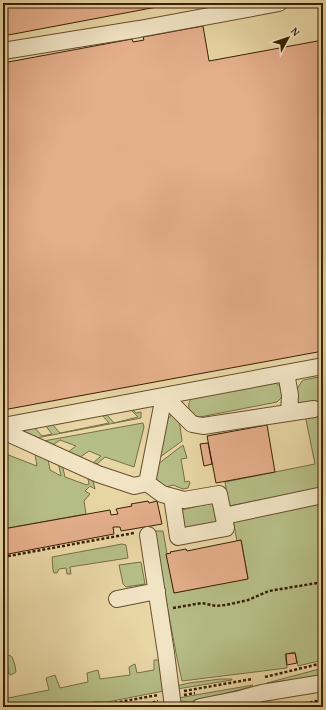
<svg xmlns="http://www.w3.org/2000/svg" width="326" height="710" viewBox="0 0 326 710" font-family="'Gentium Book Plus',serif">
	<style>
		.green { fill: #b6be87; stroke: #786e46 }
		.building { fill: #e5af8c; stroke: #3a1f04 }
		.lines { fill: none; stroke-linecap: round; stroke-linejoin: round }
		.minor-casing { stroke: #664d2c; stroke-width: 18 }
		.path { stroke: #3a1f04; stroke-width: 2.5; stroke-dasharray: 3 2; stroke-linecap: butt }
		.minor { stroke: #f1e4c4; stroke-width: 16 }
	</style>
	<rect width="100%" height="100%" fill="#e9d6a5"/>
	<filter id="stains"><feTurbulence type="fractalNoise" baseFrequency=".005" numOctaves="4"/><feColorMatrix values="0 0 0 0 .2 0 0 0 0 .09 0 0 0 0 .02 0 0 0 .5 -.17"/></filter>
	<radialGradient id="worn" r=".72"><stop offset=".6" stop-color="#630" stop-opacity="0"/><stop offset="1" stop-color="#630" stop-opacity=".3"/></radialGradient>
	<path class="green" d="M323,376V488L229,506L225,482L315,464L305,415L298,406L297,400V389L302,381L304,380Z
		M276,383L282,388V397L277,402L200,417L193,415C188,409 187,404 192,398Z
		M130,409H132L136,413L141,412V418L31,439L14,433L34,427L42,436L52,434L45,425L52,424L60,433L109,423L102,415L106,414L114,423L138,417Z
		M172,414L179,419L182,441L156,460L166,421Z
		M143,423L144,427L134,467L105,457L97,464L93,463L101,456L89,451L79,458L67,453L76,446L60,440L50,447L38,442Z
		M183,445L187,458L181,459L185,482L189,481L190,483L188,488L183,489L173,485L163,488L155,482L154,467Z
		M3,453L37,466L35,454L48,459L50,470L61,476L58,462L62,464L65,477L87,485L89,484L87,474L92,476L95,489L90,486L85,491L90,494L84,501L86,514L3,529Z
		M323,502V660L298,666L295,652L285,654L287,668L182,681L176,653L153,531H163L174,593L248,578L241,540L237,541L233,520Z
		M213,503L218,520L216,522L185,529L181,510Z
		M122,544L126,545L128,558L70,567L71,574H67L66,568L59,569L57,573H54L53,570L52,557Z
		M141,562L145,584L126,587L123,584L119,565Z
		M9,655L12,657L15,665L16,672L11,675L9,674L7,665L3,666V657Z
		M154,660H159L164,691L107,702H95L70,707H3V699L49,690L46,678L55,675L60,688L88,682L87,673L98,670L100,679L130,675L129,667L135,664L137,673L154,670Z
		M323,668V676L267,683Z
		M220,679H232V680L177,689L176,686L189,683Z
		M253,685L250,687L190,702L181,701L178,698Z"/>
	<path class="building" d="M3,3H178L3,36Z
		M203,26L209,61L323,40V351L3,410V63L132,39L133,42L144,40L143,37Z
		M267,425L275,472L216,483L207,436Z
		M208,443L212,464L204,466L200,444Z
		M148,501L149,503L157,501L162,524L121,531L120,527H113L114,534L3,555V529L110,510L111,515L118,514L116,509L132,506L131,504Z
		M241,540L248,579L174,593L166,554L171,553L170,552L186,549L187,551Z
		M295,653L297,663L287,665L286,654Z"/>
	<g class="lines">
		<g class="minor-casing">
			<path id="minor" d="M3,51L139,29L279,3
				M286,373L290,395L289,413
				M3,426L323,366
				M3,431L98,474L134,486L147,483L164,396L192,424L203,426L314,409
				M147,483L162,494L184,500L219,494L226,528L178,537L172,497
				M224,516L323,495
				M148,535L166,653L173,707
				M117,599L157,591
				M200,707L240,699L262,693L323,683"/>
		</g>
		<path class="path" d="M3,557L134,533
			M173,608L202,603L216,606L226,605L248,600L269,591L323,582
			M265,677L323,663
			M184,691L252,679
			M184,695L195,693
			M85,707L97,705L108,704L158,695
			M123,707L145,705L158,701
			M285,707L323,700"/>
		<use href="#minor" class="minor"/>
	</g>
	<rect width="326" height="710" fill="none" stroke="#e9d6a5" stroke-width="16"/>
	<rect x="4" y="4" width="318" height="702" fill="none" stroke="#3a1f04" stroke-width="2"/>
	<rect x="8" y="8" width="310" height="694" fill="none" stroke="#3a1f04"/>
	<g transform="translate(288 38) rotate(50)" stroke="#f1e4c4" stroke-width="3" paint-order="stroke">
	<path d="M0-3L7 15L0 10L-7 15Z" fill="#3a1f04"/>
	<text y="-6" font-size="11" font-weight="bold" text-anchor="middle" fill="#3a1f04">N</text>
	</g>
	<rect width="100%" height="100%" filter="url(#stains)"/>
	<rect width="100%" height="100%" fill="url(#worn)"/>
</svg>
